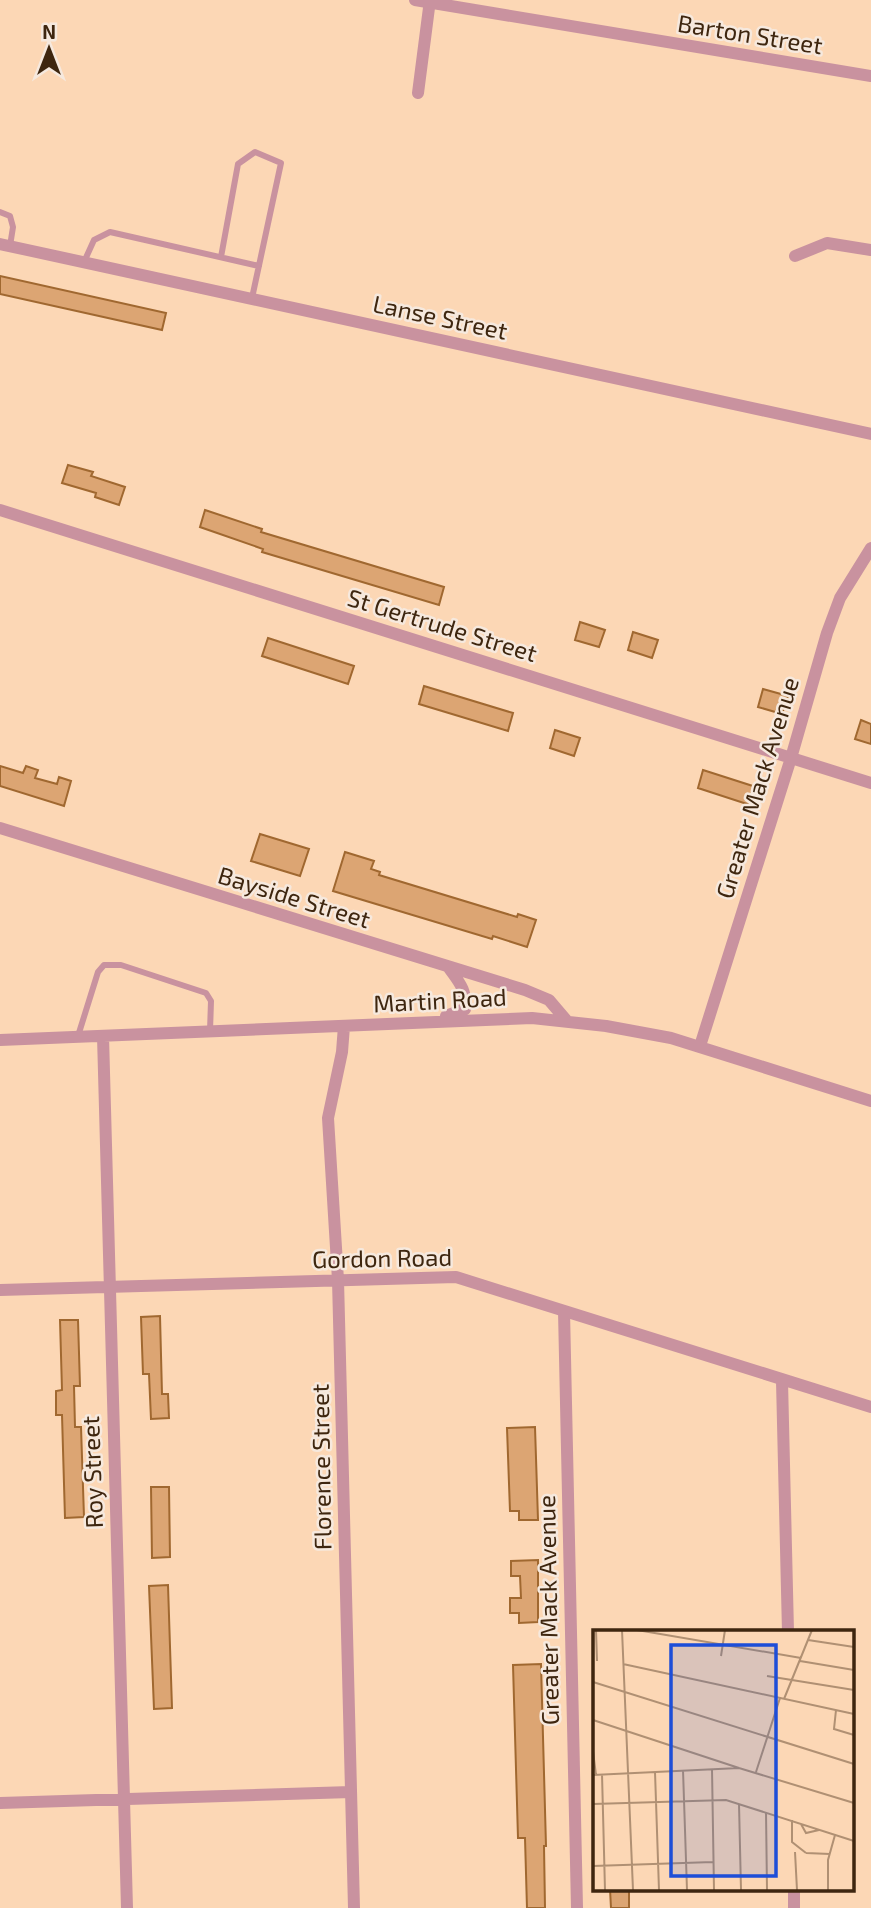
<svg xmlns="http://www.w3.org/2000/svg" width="871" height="1908" viewBox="0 0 871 1908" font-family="'Exo 2',sans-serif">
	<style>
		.building { fill: #dca573; stroke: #a06830; stroke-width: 2 }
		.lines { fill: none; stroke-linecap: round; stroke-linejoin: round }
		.lane { stroke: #c9929f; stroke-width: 6 }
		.street { stroke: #c9929f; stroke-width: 12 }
		.labels { text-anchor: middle; stroke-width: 5; stroke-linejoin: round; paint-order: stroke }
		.street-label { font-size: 24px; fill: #3e260f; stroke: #f6e9de }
		.inset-road { fill: none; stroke: #b09073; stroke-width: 2 }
		.view { fill: #1d4ed8; fill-opacity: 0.15; stroke: #1d4ed8; stroke-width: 3.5 }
		.inset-edge { fill: none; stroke: #3e260f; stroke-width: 3.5 }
	</style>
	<rect width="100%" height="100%" fill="#fcd7b5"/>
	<path class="building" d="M0,276L166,313L162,330L0,294Z
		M68,465L93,472L91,476L125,487L119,505L95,497L96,493L62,483Z
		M205,510L262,529L261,532L444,587L439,605L262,552L263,549L200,527Z
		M580,622L605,630L599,647L575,640Z
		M633,632L658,640L652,658L628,650Z
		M268,638L354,666L348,684L262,656Z
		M424,686L513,713L508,731L419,704Z
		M763,689L788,696L782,714L758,707Z
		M861,720L871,724V744L855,739Z
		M555,730L580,738L574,756L550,748Z
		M0,766L23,773L26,766L38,770L35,778L57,784L59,777L71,781L64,806L0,786Z
		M703,770L759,788L753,806L698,788Z
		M260,834L309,849L300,876L251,861Z
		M345,852L374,861L371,869L380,872L379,875L517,917L518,914L536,920L527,947L493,936L492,939L333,891Z
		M160,1316L162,1394H168L169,1418L151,1419L149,1374H143L141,1317Z
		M60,1320H78L80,1386H74L75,1427H81L84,1517L65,1518L62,1415H56V1391L62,1390Z
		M535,1427L538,1520H519V1511H510L507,1428Z
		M151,1487H169L170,1557L152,1558Z
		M538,1560V1622L519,1623V1613H510V1598H521L520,1576H511V1561Z
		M168,1585L172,1708L154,1709L149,1586Z
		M541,1664L546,1846H544L545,1908H527L525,1838H518L513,1665Z
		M610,1889H629V1908H611Z"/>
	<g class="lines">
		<path class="lane" d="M0,212L10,216L13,227L10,246
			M221,257L238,164L255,152L281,163L252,298
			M84,262L94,240L110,232L259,266
			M78,1036L98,972L104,965H121L206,993L211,1001L210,1031"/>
		<path class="street" d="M415,0L871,76
			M418,93L430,0
			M0,244L871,434
			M795,256L827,243L871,250
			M0,510L871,783
			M0,828L525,990L549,1000L566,1020
			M446,1016L465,1009C467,990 459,982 449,968
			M344,1026L342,1052L328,1118L338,1280L354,1908
			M103,1036L127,1908
			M0,1040L532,1018L606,1026L671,1038L871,1101
			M700,1046L791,758L827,633L840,598L871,548
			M0,1290L456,1277L871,1407
			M564,1311L577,1908
			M782,1381L788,1632
			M0,1803L351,1792
			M794,1889V1908"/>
	</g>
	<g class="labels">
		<g class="street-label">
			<text transform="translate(750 35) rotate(9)" y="8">Barton Street</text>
			<text transform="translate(440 318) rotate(12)" y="8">Lanse Street</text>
			<text transform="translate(442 626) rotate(17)" y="8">St Gertrude Street</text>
			<text transform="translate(758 788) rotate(-73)" y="8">Greater Mack Avenue</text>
			<text transform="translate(294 898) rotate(17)" y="8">Bayside Street</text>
			<text transform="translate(440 1001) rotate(-3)" y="8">Martin Road</text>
			<text transform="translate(382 1259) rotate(-1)" y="8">Gordon Road</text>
			<text transform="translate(322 1467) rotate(-91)" y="8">Florence Street</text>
			<text transform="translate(93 1472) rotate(-92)" y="8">Roy Street</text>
			<text transform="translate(549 1610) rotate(-91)" y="8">Greater Mack Avenue</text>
		</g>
	</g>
	<g transform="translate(593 1630)">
		<rect width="261" height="261" fill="#fcd7b5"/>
		<path class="inset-road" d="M3,0L4,31M29,0L40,260M44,0L208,28M215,10L261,17M128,26L132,0M207,31L261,40M30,34L261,84M174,46L261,60M0,52L261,134M191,69L219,0M243,80L241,99L261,105M0,90L146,138M0,121L3,145M119,139L121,260M90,140L94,260M62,142L66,260M163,142L187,68M9,144L12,260M0,145L146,138L261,173M0,174L133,170L261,211M146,174L148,260M173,182L174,260M199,190V212L213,223M208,194L213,203L226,200M202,222L204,260M213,223L237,224M0,236L120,232M235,260V230L242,205"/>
		<path class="view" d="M78,15H183V246H78Z"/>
		<rect width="261" height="261" class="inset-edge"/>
	</g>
	<g transform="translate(49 49)" stroke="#f6e9de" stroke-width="5" paint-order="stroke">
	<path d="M0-5L12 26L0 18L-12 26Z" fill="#3e260f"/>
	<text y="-10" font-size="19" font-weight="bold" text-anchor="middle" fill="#3e260f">N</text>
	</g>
</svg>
